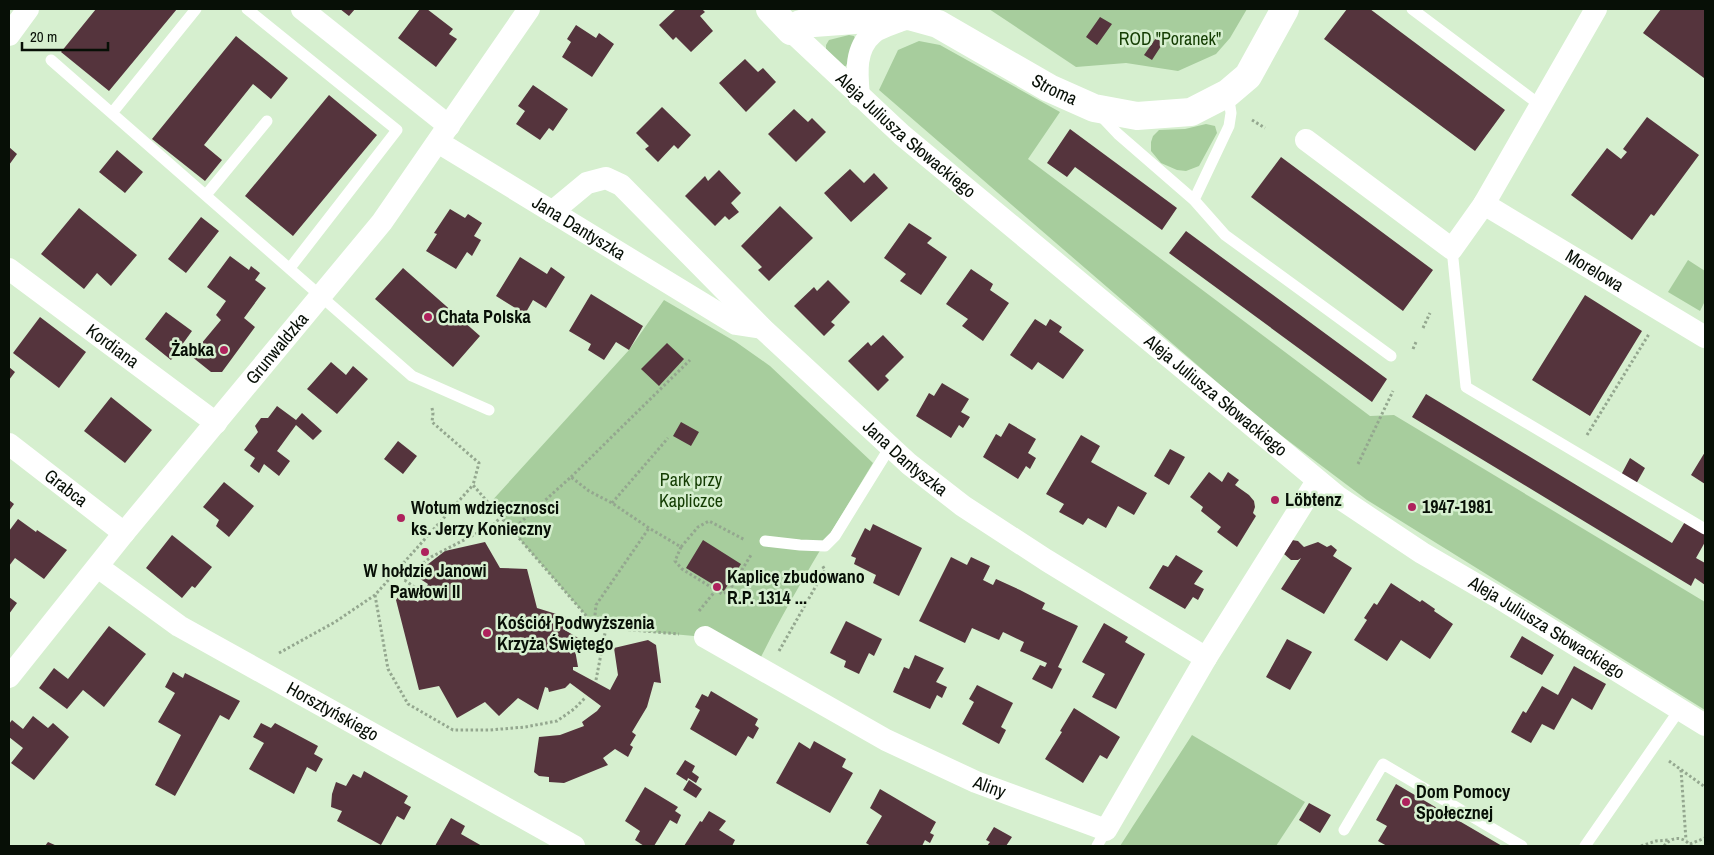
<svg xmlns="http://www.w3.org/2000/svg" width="1714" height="855" viewBox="0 0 1714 855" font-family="'Archivo Narrow',sans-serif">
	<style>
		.green { fill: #a7cd9d }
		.building { fill: #55343d }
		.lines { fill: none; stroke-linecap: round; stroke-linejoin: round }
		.path { stroke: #94a78f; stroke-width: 3; stroke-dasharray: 2.5 2.5; stroke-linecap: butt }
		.lane { stroke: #fff; stroke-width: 11 }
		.street { stroke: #fff; stroke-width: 22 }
		.secondary { stroke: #fff; stroke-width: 28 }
		.poi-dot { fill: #ae225d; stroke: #d6efcf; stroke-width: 2 }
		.labels { text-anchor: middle; stroke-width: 5; stroke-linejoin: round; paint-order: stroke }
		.park-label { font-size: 18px; fill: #133c02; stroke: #d6efcf }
		.street-label { font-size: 18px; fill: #070f06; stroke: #d6efcf }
		.poi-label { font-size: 18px; font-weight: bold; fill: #070f06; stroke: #d6efcf; text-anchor: start }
	</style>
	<rect width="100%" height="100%" fill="#d6efcf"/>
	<path class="green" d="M989,9H1247L1230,38L1216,54L1178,71L1126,63L1076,67Z
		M849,35L854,36L856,41L846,66L841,67L826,49V45L829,40Z
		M919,41L940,45L1060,112L1028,159L1370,416L1394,415L1705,602V710L1367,500L1262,421L879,90L898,50Z
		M1206,124L1215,126L1217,133L1199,166L1186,171L1177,170L1161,163L1151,151V142L1153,136L1159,130L1185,129Z
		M1688,260L1705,271V301L1700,311L1668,292Z
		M664,300L736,342L770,366L873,463C834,528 793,592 760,659L705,637L596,627L489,504L629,350Z
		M1192,735L1305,802L1276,846H1120Z"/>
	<path class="building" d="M96,9H177L109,91L61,52Z
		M340,9H355L349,16Z
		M420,9H427L453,29L449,34L457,39L436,67L398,38Z
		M676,9H702L705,12L700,16L713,31L691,52L676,37L673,40L659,25Z
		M1347,9H1370L1505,110L1475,151L1324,39Z
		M1661,9H1705V76L1704,78L1643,33Z
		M1100,17L1112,24L1097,45L1086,37Z
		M576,25L596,38L599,33L614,44L592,77L562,57L571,42L567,39Z
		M236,36L288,78L271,99L253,84L204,145L222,160L205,181L152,139Z
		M1156,38L1163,43L1152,60L1144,55Z
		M745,59L758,72L763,68L776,82L746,112L719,83Z
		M533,85L568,109L553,131L549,128L540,140L516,124L525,111L518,106Z
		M329,95L377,135L293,236L245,196Z
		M662,107L691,135L678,149L674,145L658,162L645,149L649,146L636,133Z
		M794,109L808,122L812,118L826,132L796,162L768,134Z
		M1647,117L1699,155L1654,216L1651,214L1632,240L1571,195L1607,148L1621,159L1627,152L1623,149Z
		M1070,129L1177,208L1162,230L1075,167L1067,177L1047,163Z
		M9,147L17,154L9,165Z
		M117,150L143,172L125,193L99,172Z
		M1281,157L1433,270L1403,311L1251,197Z
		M850,169L864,183L874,173L888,188L851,222L824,193Z
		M719,170L741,193L731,203L739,212L729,220L725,216L715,226L685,196L705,176L708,181Z
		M780,206L813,238L769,281L758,270L762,267L741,246Z
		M79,208L137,255L111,286L97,273L84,289L41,254Z
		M450,209L465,218L468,214L482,223L474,236L481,240L472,256L467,252L456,269L426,251L437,234L434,233Z
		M201,217L219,231L186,273L168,259Z
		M909,223L932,238L927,243L947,257L921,295L900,281L906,274L884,258Z
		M1186,231L1387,379L1372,402L1169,253Z
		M230,256L249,270L251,266L260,273L255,280L266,288L244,318L255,327L222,372H211L191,356L221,320L216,315L226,301L207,287Z
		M520,257L547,274L551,267L565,277L546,308L533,300L525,314L496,296Z
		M403,268L480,336L453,367L375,299Z
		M971,269L993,284L990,290L1009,303L983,341L962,326L968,319L946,304Z
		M828,280L850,302L831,322L835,325L824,336L794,306L814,287L817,291Z
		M591,294L643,326L629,350L616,342L604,360L588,350L591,344L569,331Z
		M1585,295L1642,331L1590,416L1532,380Z
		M166,312L192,331L171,360L145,339Z
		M40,317L86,352L59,388L13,353Z
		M1035,319L1046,326L1050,319L1062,327L1059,332L1084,350L1063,379L1038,362L1032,370L1010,355Z
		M883,335L904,357L885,376L889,380L878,391L848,361L868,342L871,346Z
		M667,343L684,359L659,386L641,369Z
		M331,362L346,375L353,366L368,379L337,414L307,389Z
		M9,367L15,372L9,380Z
		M942,383L969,399L961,412L970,417L963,428L959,425L951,438L916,416L929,393L934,396Z
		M1426,394L1672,543L1686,520L1705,531V542L1696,558L1705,563V585L1695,578L1691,586L1412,417Z
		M111,397L152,430L125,463L84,431Z
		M277,406L296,420L302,413L322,431L313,440L296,425L277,451L290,461L279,476L264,464L259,473L250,466L255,458L244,450L258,432L255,426L261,418H268Z
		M681,422L699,432L691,446L673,436Z
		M1009,423L1036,439L1028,453L1036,458L1030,469L1026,466L1018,479L983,457L996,434L1001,437Z
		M1081,435L1100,446L1091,462L1147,493L1134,515L1118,506L1106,528L1088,518L1083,525L1059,512L1064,504L1046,494Z
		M398,441L417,456L403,474L384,459Z
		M1170,449L1185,457L1169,485L1154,476Z
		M1705,452V484L1691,475Z
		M1630,458L1645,468L1636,484L1621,475Z
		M1209,472L1222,482L1228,472L1239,480L1235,485L1249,495L1254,501L1255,507L1253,513L1256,516L1237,547L1217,532L1221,527L1201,511L1203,507L1190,497Z
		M224,482L254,506L229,537L216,526L219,520L203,507Z
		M9,500L14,504L9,511Z
		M18,519L36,532L37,530L67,550L44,579L15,558L9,566V531Z
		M873,524L922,548L899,596L873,583L876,575L854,564L856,558L851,556L865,528L870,531Z
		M172,535L212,567L195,588L192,586L182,598L146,568Z
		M703,540L741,564L724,591L686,568Z
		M1292,540L1298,541L1304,547L1318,542L1327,547L1331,545L1337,550L1333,556L1352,568L1324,614L1281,589L1301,558L1298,560H1291L1284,554Z
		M485,542L500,568L527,569L537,608L566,617L563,629L580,639L568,651L571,654L575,650L578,667H573V670L610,690L618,675L614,648L648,640L656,645L661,683L654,682L647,707L632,732L636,735L630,745L633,747L628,757L615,749L603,758L608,765L564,783L549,782V777L539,776L534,772L539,737L560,735L584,726L582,722L597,711L601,706L570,683L565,688L549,692L548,688L545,687L538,710L518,698L499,716L485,702L457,718L439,686L419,690L396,600L401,593L418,602L428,584L414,575L445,551Z
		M1176,555L1203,571L1194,584L1204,589L1198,600L1193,597L1185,609L1149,588L1163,565L1168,567Z
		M951,557L967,565L971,557L990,566L983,580L993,585L996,579L1020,590L1045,603L1042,609L1078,626L1058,667L1062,669L1052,689L1032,679L1040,665L1045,667L1047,663L1020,651L1024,642L1003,632L999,640L972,628L965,643L919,621Z
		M1391,583L1420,602L1422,600L1435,609L1434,611L1453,624L1430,659L1401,640L1387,661L1354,640L1367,620L1364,618L1374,603L1377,605Z
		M9,597L17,603L9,614Z
		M846,621L882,639L874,656L869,653L859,674L844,667L846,661L830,653Z
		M1104,623L1128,637L1125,642L1145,654L1116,709L1092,697L1105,674L1082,662Z
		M109,626L146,654L104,707L83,690L67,709L39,688L54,668L68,679Z
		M1522,636L1554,655L1542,675L1510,657Z
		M1287,639L1312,652L1290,690L1266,677Z
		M915,655L944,668L936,682L947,687L942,698L937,695L930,709L893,692L904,667L909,669Z
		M1574,666L1606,684L1592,710L1572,698L1554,730L1542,724L1531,743L1511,732L1523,711L1526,713L1542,686L1558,695Z
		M173,672L183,678L185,673L240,701L229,720L220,715L175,796L155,785L181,735L158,722L175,693L165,687Z
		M977,685L1013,703L1001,727L1006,730L999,744L962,724L974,702L969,699Z
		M711,691L758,719L755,725L759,728L753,739L748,736L736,756L690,729L700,710L695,707L702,694L708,697Z
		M1074,708L1120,737L1107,759L1100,755L1083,783L1045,759L1062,732L1060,731Z
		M33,716L48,728L53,723L69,737L34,780L11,763L23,748L9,737V724L12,720L23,729Z
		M261,723L271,728L275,723L318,746L314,754L323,759L316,772L307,767L294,794L249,769L264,743L253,737Z
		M814,741L846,759L842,767L853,773L830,813L776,783L799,742L810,749Z
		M685,760L695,766L692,772L699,777L696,783L688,778L687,781L676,774Z
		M364,771L408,796L404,803L411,807L404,820L397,816L381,845L337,821L342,811L331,807L332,794L336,782L346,786L353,774L361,778Z
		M689,780L702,789L696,798L683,790Z
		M1396,784L1502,846H1387L1378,841L1387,826L1376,820Z
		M645,787L678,807L675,811L681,815L677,824L670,820L654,846H644L635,840L640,831L625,821Z
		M880,789L936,822L930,833L934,835L930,843L925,840L922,846H871L866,843L882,816L870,808Z
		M1309,803L1331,815L1320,833L1299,820Z
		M709,811L726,821L719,830L735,840L732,846H684L700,821L702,822Z
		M451,818L465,826L461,834L482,846H435Z
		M994,827L1012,837L1006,846H987L990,842L986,840Z
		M48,842L57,846H45Z"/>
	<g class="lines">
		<path class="path" d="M1252,120L1265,128
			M1423,328L1430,313
			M1413,349L1416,342
			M432,408L433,413L432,422L479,463L473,485
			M1587,435L1649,334
			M1358,464L1393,391
			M571,477L690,360
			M612,503L668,438
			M512,530L571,477L589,491L612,503L649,528L681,547L698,527L709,521L745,540
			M681,547L675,561L682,569L722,594L729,591L751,555
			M423,593L403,579L431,557L493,525L501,517
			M375,595L388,669L408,704L453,730H490L525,727L557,721L574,709L586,697
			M699,611L716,590
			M594,625L596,605L649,528
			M779,651L825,570L822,565
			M279,653L335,622L375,595L473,485L596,627L679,634
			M596,680L606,628
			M1669,761L1705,787
			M1681,770L1686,840
			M1690,844L1705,838
			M1641,846L1656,841L1669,840
			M1664,846C1672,836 1683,836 1691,846"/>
		<path class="lane" d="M247,9L397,130L290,268
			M1412,9L1540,105
			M51,60L412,376L489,410
			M112,113L196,9
			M1100,115L1118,134L1194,200L1225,235L1391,356
			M206,195L267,121
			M1194,200L1229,126L1231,113L1228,93
			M1452,249L1466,387L1705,529
			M765,541L800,545L825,546L835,536L890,447
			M1344,830L1383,764L1522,846
			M1097,846L1106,830
			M1585,846L1680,709"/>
		<g class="street">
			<path d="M302,9L449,126"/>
			<path id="s1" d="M791,31L902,135L1338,497L1422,553L1496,596L1705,725"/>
			<path d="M9,35L28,9"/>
			<path d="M859,96C857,74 854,49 873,33C880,27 893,24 902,20"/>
			<path d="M1306,140L1452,249L1484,204L1596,9"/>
			<path id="s2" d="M438,142L736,324L762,328"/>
			<path id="s3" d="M1484,204L1705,337"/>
			<path id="s4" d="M552,212L587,183L606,178L621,185L762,328L909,464L963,506L1046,560L1206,658L1317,481"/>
			<path id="s5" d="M9,269L216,423"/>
			<path id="s6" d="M9,444L124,533"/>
			<path id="s7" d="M98,567L179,626L574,846"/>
			<path id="s8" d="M705,637L886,740L976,782L1106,830L1206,658"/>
			<path id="s9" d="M9,677L124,533L382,222L529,9"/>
		</g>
		<path class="secondary" id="s10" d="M770,9L791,31L800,24L909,16L938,24L1049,88L1094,108L1137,116L1191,112L1228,93L1248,76L1285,9"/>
	</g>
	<g class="poi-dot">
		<circle cx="428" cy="317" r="5"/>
		<circle cx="224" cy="350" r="5"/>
		<circle cx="1275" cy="500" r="5"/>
		<circle cx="1412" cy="507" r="5"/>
		<circle cx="401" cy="518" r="5"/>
		<circle cx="425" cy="552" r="5"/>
		<circle cx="717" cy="587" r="5"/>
		<circle cx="487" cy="633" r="5"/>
		<circle cx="1406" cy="802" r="5"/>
	</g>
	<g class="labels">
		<g class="park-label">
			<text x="1170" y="45">ROD "Poranek"</text>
			<text x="691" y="486">Park przy<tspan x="691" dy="21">Kapliczce</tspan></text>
		</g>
		<g class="street-label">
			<text dy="6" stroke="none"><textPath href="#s10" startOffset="315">Stroma</textPath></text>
			<text dy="6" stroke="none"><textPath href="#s1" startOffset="155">Aleja Juliusza Słowackiego</textPath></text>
			<text dy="6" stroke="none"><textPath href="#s2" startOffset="165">Jana Dantyszka</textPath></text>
			<text dy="6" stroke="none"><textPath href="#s3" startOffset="129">Morelowa</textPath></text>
			<text dy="6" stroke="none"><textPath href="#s5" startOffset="129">Kordiana</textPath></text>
			<text dy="6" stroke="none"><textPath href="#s9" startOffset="424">Grunwaldzka</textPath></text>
			<text dy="6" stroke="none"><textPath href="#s1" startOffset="560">Aleja Juliusza Słowackiego</textPath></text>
			<text dy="6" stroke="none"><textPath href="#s4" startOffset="476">Jana Dantyszka</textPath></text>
			<text dy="6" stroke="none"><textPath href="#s6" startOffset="72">Grabca</textPath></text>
			<text dy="6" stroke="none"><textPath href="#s1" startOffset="965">Aleja Juliusza Słowackiego</textPath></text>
			<text dy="6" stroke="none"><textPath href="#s7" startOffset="276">Horsztyńskiego</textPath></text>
			<text dy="6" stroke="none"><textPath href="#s8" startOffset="322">Aliny</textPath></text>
		</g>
		<g class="poi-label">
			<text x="438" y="323">Chata Polska</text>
			<text x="214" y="356" text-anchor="end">Żabka</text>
			<text x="1285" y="506">Löbtenz</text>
			<text x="1422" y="513">1947-1981</text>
			<text x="411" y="514">Wotum wdzięcznosci<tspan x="411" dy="21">ks. Jerzy Konieczny</tspan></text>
			<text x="425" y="577" text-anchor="middle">W hołdzie Janowi<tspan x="425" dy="21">Pawłowi II</tspan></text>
			<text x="727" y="583">Kaplicę zbudowano<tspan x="727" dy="21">R.P. 1314 ...</tspan></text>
			<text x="497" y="629">Kościół Podwyższenia<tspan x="497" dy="21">Krzyża Świętego</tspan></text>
			<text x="1416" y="798">Dom Pomocy<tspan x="1416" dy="21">Społecznej</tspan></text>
		</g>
	</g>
	<rect width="1714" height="855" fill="none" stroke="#070f06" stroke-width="20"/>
	<path d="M22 42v8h86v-8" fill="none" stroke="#070f06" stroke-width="2.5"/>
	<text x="30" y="42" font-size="15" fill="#070f06" stroke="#d6efcf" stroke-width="4" paint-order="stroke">20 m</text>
</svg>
